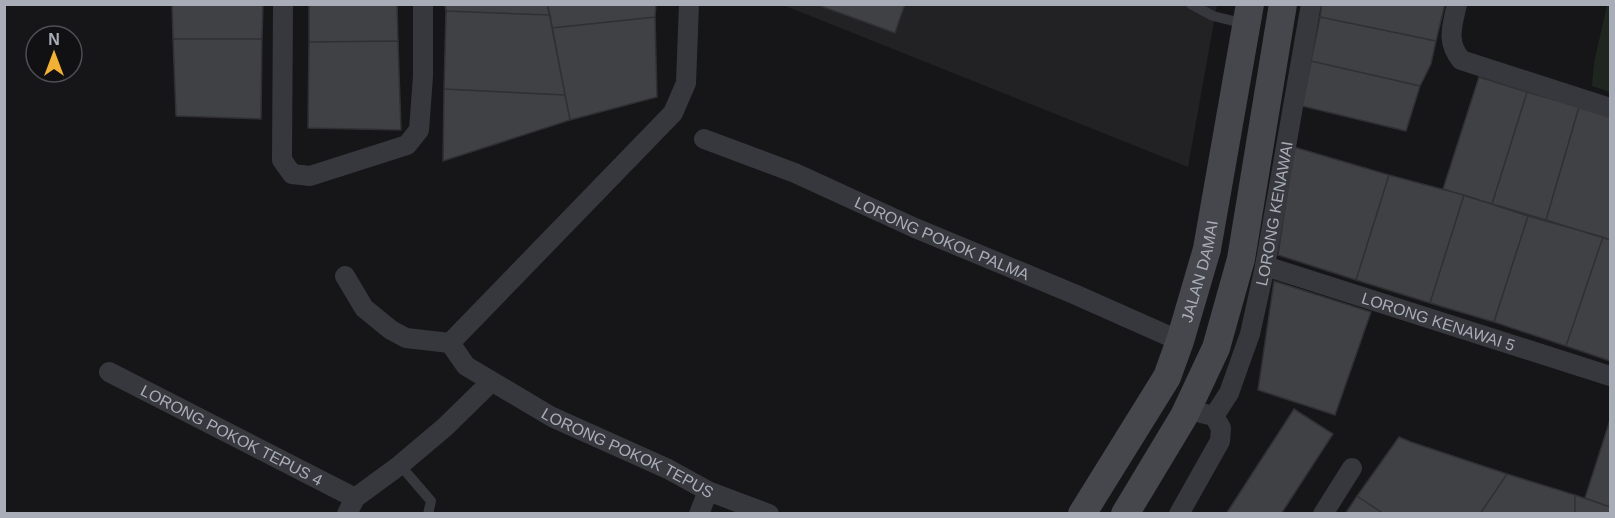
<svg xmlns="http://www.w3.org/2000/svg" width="1615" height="518" viewBox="0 0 1615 518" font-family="Arial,sans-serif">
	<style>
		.built { fill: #222225 }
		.green { fill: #1e261f }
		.building { fill: #404145; stroke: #303034; stroke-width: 1.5 }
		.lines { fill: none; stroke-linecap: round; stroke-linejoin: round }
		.lane { stroke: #37383d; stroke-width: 10 }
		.street { stroke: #37383d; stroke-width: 20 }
		.secondary { stroke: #45474d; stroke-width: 28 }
		.labels { text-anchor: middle; stroke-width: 6; stroke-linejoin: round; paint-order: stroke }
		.street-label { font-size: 16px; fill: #a8adb8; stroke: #111113 }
	</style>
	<rect width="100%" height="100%" fill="#161618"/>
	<path class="built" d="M783,5H1217L1188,167Z"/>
	<path class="green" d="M1607,5H1610V92L1592,86L1594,63Z"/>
	<path class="building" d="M172,4H263L262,39H173Z
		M309,4H397L398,41L309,42Z
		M445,4H547L550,15L446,11Z
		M547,4H656L655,17L552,28Z
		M815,4H905L895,33Z
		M1322,4H1445L1436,41L1320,17Z
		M446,11L550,15L565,95L444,89Z
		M655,17L657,97L570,120L552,28Z
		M1320,17L1436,41L1431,64L1420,86L1311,61Z
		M173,39H262L261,119L176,116Z
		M398,41L401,130L308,128L309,42Z
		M1311,61L1420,86L1406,131L1302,106Z
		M1479,77L1527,92L1492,204L1443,189Z
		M444,89L565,95L570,120L443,161Z
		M1527,92L1579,107L1546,220L1492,204Z
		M1579,107L1610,116V240L1546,220Z
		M1294,147L1389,175L1356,280L1278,255Z
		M1389,175L1464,195L1430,303L1356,280Z
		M1464,195L1528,216L1494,322L1430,303Z
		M1528,216L1603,237L1566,346L1494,322Z
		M1603,237L1610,240V361L1566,346Z
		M1274,281L1371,312L1335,415L1258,390Z
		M1294,409L1333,434L1281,514H1226Z
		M1610,420V507L1585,498Z
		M1399,437L1411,442L1507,474L1480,514H1384L1357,496Z
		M1507,474L1575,495V514H1480Z
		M1575,495L1610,507V514H1575Z
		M1357,496L1384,514H1345Z"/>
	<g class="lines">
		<path class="lane" d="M1191,4L1213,16L1246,24
			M400,465L431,501L428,514"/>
		<g class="street">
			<path d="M283,4L282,160L292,174L310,176L407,145L419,130L423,76V4"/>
			<path d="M1457,4C1452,27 1446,41 1461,60L1610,108"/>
			<path id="s1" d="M704,139L795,173L915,228L1074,294L1180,341"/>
			<path id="s2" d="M1265,266L1610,376"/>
			<path id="s3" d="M345,276L364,308L391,330L406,338L450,343L466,366L552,417L668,469L708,491L769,514"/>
			<path d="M450,343L673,113L686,83L689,4"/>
			<path id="s4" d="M109,372L355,498"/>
			<path id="s5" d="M1214,416L1229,393L1250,334L1265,266L1311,4"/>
			<path d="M347,514L355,498L400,465L445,427L491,382"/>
			<path d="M699,514L708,491"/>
			<path d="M1179,514L1220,441L1221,428L1214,416L1201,413"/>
			<path d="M1323,514L1352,468"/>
		</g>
		<g class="secondary">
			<path id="s6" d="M1082,514L1167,377L1180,341L1207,249L1250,4"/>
			<path d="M1125,514L1184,416L1216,348L1241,259L1283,4"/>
		</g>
	</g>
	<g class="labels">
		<g class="street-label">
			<text dy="6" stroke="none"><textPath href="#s5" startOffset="213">LORONG KENAWAI</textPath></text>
			<text dy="6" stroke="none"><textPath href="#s1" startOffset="258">LORONG POKOK PALMA</textPath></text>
			<text dy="6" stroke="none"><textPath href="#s6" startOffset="272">JALAN DAMAI</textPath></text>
			<text dy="6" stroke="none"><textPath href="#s2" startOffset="182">LORONG KENAWAI 5</textPath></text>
			<text dy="6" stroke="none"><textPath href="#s4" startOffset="138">LORONG POKOK TEPUS 4</textPath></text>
			<text dy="6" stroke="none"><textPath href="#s3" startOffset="345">LORONG POKOK TEPUS</textPath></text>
		</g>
	</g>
	<rect width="1615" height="518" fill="none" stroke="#a8adb8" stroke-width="12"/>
	<g transform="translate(54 54)"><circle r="28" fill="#111113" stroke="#4d4f55" stroke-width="1.5"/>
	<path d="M0-4.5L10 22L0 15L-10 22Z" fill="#f2b134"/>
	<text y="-9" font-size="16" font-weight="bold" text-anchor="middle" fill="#a8adb8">N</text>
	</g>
</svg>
